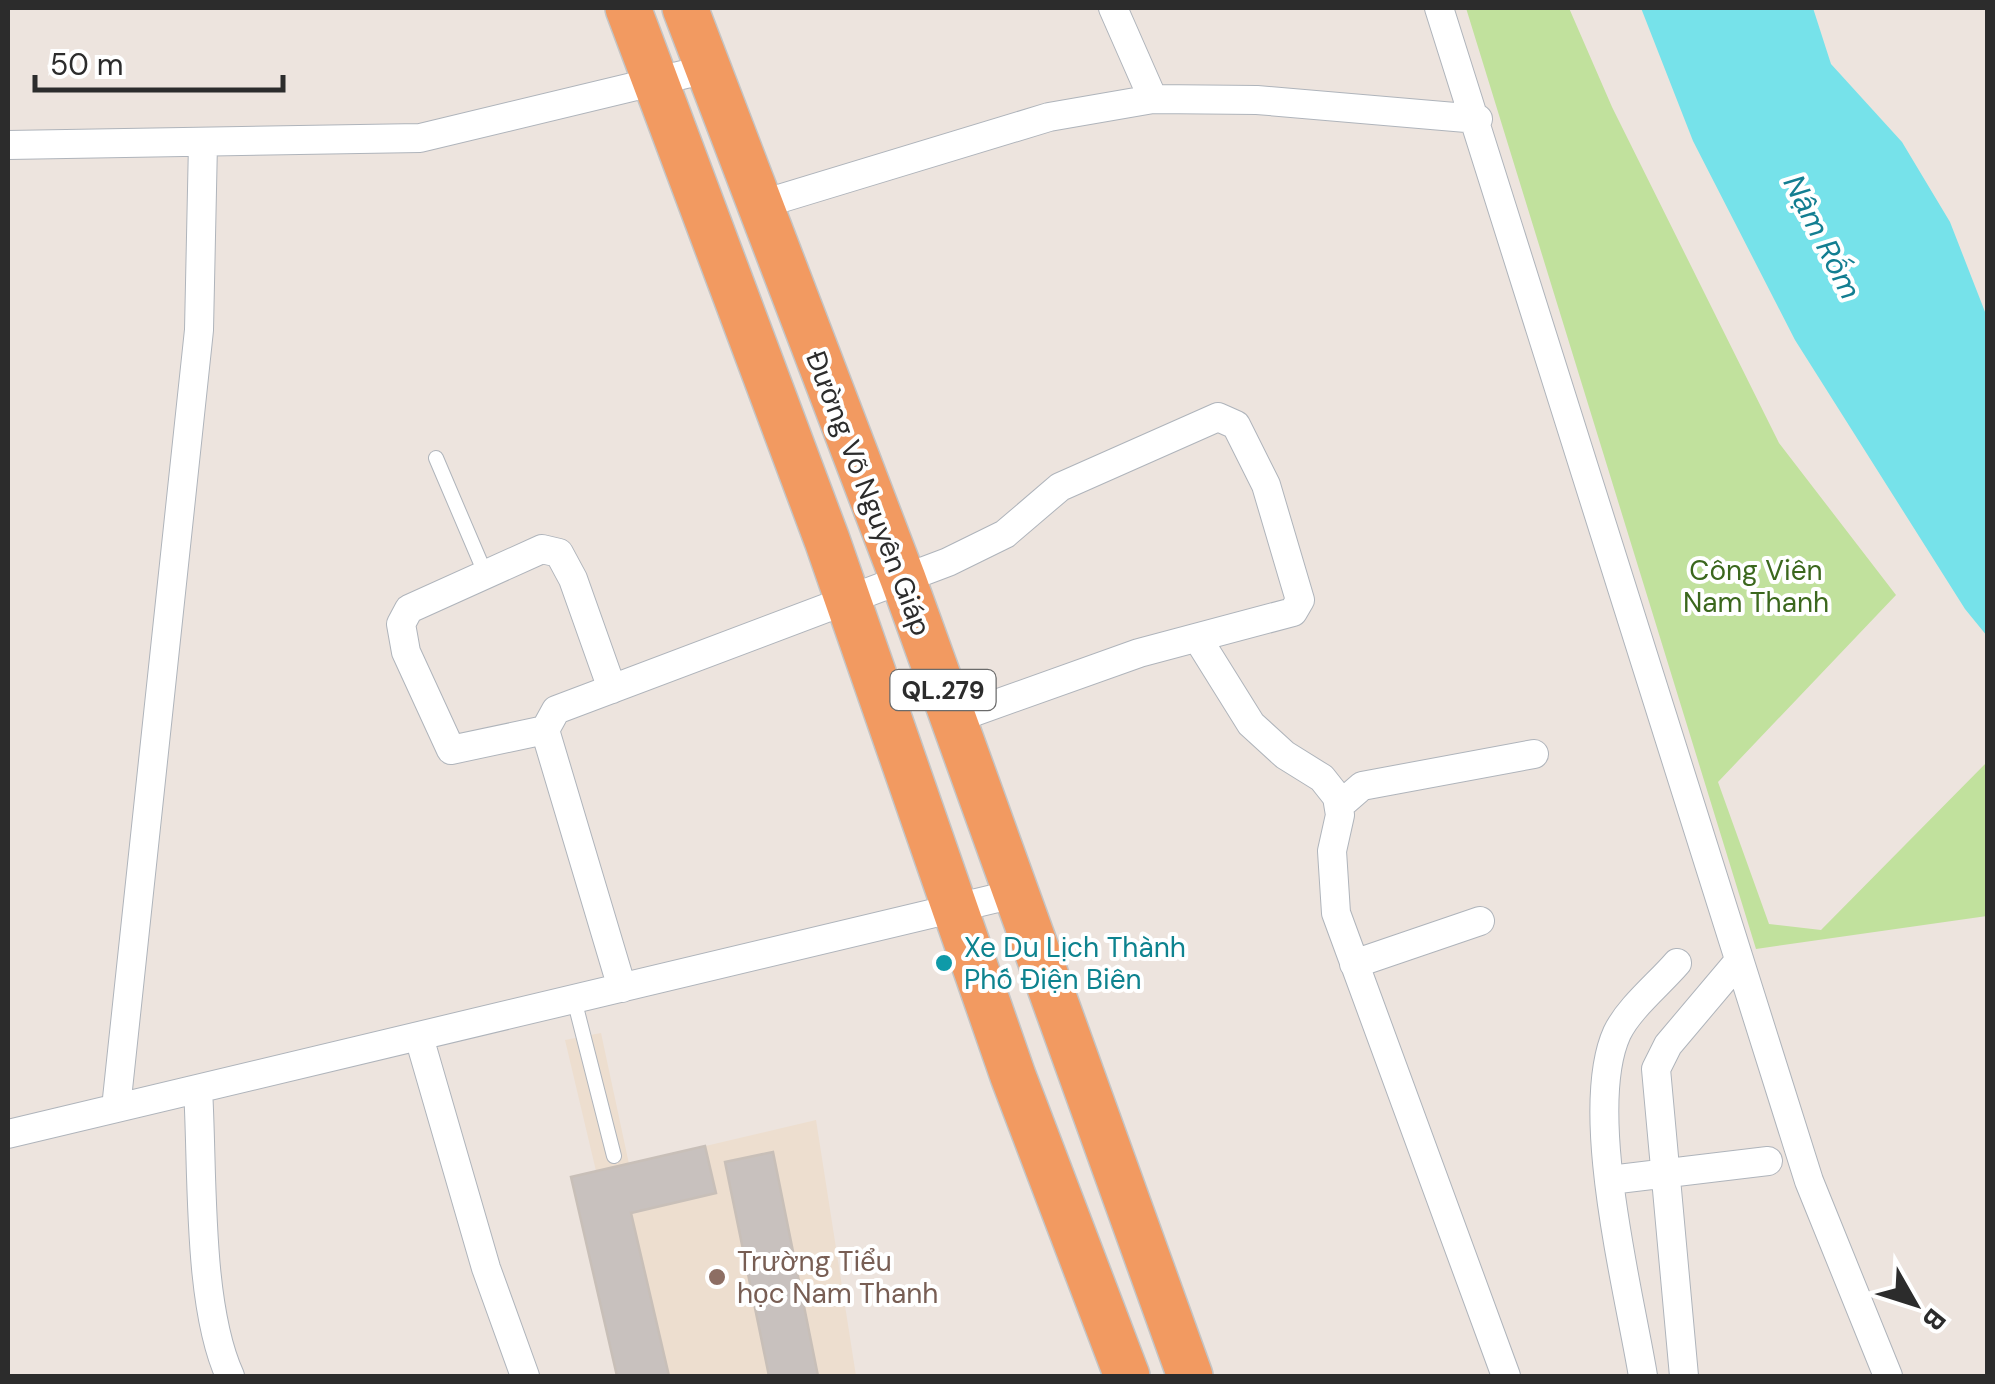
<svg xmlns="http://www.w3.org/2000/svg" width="1995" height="1384" viewBox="0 0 1995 1384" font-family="'DM Sans',sans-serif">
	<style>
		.education { fill: #eddecf }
		.green { fill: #c1e19d }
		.water { fill: #76e2ea }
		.building { fill: #c8c1be; stroke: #c8bfb8; stroke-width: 2.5 }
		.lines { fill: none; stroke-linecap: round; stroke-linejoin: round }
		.service-casing { stroke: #afb4bb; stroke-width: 16 }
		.minor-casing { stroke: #afb4bb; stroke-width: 30 }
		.trunk-casing { stroke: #c4c4c4; stroke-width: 48 }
		.service { stroke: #fff; stroke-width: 14 }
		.minor { stroke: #fff; stroke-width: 28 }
		.trunk { stroke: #f29a61; stroke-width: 45 }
		.culture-dot { fill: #0f9aa8; stroke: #fff; stroke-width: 4 }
		.education-dot { fill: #8d6e63; stroke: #fff; stroke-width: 4 }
		.labels { text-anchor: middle; stroke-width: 8; stroke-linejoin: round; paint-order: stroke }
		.shield { fill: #fff; stroke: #6b6b6b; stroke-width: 2.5 }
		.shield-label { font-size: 25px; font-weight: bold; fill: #2c2c2c }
		.street-label { font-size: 28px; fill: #2c2c2c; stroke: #fff }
		.park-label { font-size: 28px; fill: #3b671d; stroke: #fff }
		.culture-label { font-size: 28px; fill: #0d838f; stroke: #fff; text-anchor: start }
		.education-label { font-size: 28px; fill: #785e54; stroke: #fff; text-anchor: start }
		.water-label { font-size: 30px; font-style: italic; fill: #137e91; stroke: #fff }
	</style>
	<rect width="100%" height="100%" fill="#ede4de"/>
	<path class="education" d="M601,1033L629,1164L816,1120L856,1376H617L571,1177L596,1171L565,1040Z"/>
	<path class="green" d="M1466,8H1569L1612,107L1779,443L1896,595L1718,782L1769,924L1821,930L1987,762V916L1756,949Z"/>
	<path class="water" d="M1641,8H1813L1831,64L1902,142L1950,222L1987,317V636L1965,609L1795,340L1693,141Z"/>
	<path class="building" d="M705,1146L716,1193L631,1213L669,1376H617L571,1177Z
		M773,1152L818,1376H769L725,1162Z"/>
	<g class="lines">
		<g class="service-casing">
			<path id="service" d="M436,458L485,573
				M574,999L614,1156"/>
		</g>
		<g class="minor-casing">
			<path id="minor" d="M1113,8L1153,99
				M1439,8L1809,1181L1888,1376
				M8,145L420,138L707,69
				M759,205L1049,117L1153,99L1257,100L1478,119
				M1198,639L1251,724L1285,755L1322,778L1337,797L1340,815L1332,851L1336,913L1506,1376
				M545,730L451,750L406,652L401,624L409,609L542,549L559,553L573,579L612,689
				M1339,806L1362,786L1534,754
				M1354,964L1480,921
				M622,988L545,730L556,710L948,562L1005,534L1060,487L1218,417L1236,425L1266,485L1300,600L1293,612L1139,653L954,719
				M419,1037L486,1268L525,1376
				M198,1089C203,1171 197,1304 230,1376
				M116,1108L199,330L203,143
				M8,1134L1018,893
				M1610,1180L1768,1161
				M1643,1376C1629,1291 1582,1110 1617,1033C1629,1008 1659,984 1677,963
				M1684,1376L1656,1069L1668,1045L1738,962"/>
		</g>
		<g class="trunk-casing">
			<path id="trunk" d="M628,8L827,540L1013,1076L1127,1376
				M685,8L903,579L1190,1376"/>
		</g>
		<use href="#service" class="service"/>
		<use href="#minor" class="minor"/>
		<use href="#trunk" class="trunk"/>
	</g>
	<circle class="culture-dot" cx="944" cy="963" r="10"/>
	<circle class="education-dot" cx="717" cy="1277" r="10"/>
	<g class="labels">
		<rect class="shield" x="890.5" y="670" width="105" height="40" rx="8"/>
		<g class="shield-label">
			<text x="943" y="699">QL.279</text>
		</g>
		<g class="street-label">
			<text transform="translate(869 493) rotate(69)" y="10">Đường Võ Nguyên Giáp</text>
		</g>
		<g class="park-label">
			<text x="1756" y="580">Công Viên<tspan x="1756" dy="32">Nam Thanh</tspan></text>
		</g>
		<g class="culture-label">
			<text x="964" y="957">Xe Du Lịch Thành<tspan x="964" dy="32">Phố Điện Biên</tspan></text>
		</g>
		<g class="education-label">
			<text x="737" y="1271">Trường Tiểu<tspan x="737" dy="32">học Nam Thanh</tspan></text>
		</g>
		<g class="water-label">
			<text transform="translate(1822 237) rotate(63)" y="10">Nậm Rốm</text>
		</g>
	</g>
	<rect width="1995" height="1384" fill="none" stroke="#2c2c2c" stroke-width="20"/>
	<g transform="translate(1915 1304) rotate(129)" stroke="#ffffff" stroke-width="8" paint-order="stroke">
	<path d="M0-8L18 38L0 25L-18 38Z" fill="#2c2c2c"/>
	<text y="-15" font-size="28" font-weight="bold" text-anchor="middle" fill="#2c2c2c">B</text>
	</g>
	<path d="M35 75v15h248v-15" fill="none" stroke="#2c2c2c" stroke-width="5"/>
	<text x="50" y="75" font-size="30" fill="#2c2c2c" stroke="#ffffff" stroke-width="8" paint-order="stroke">50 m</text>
</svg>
